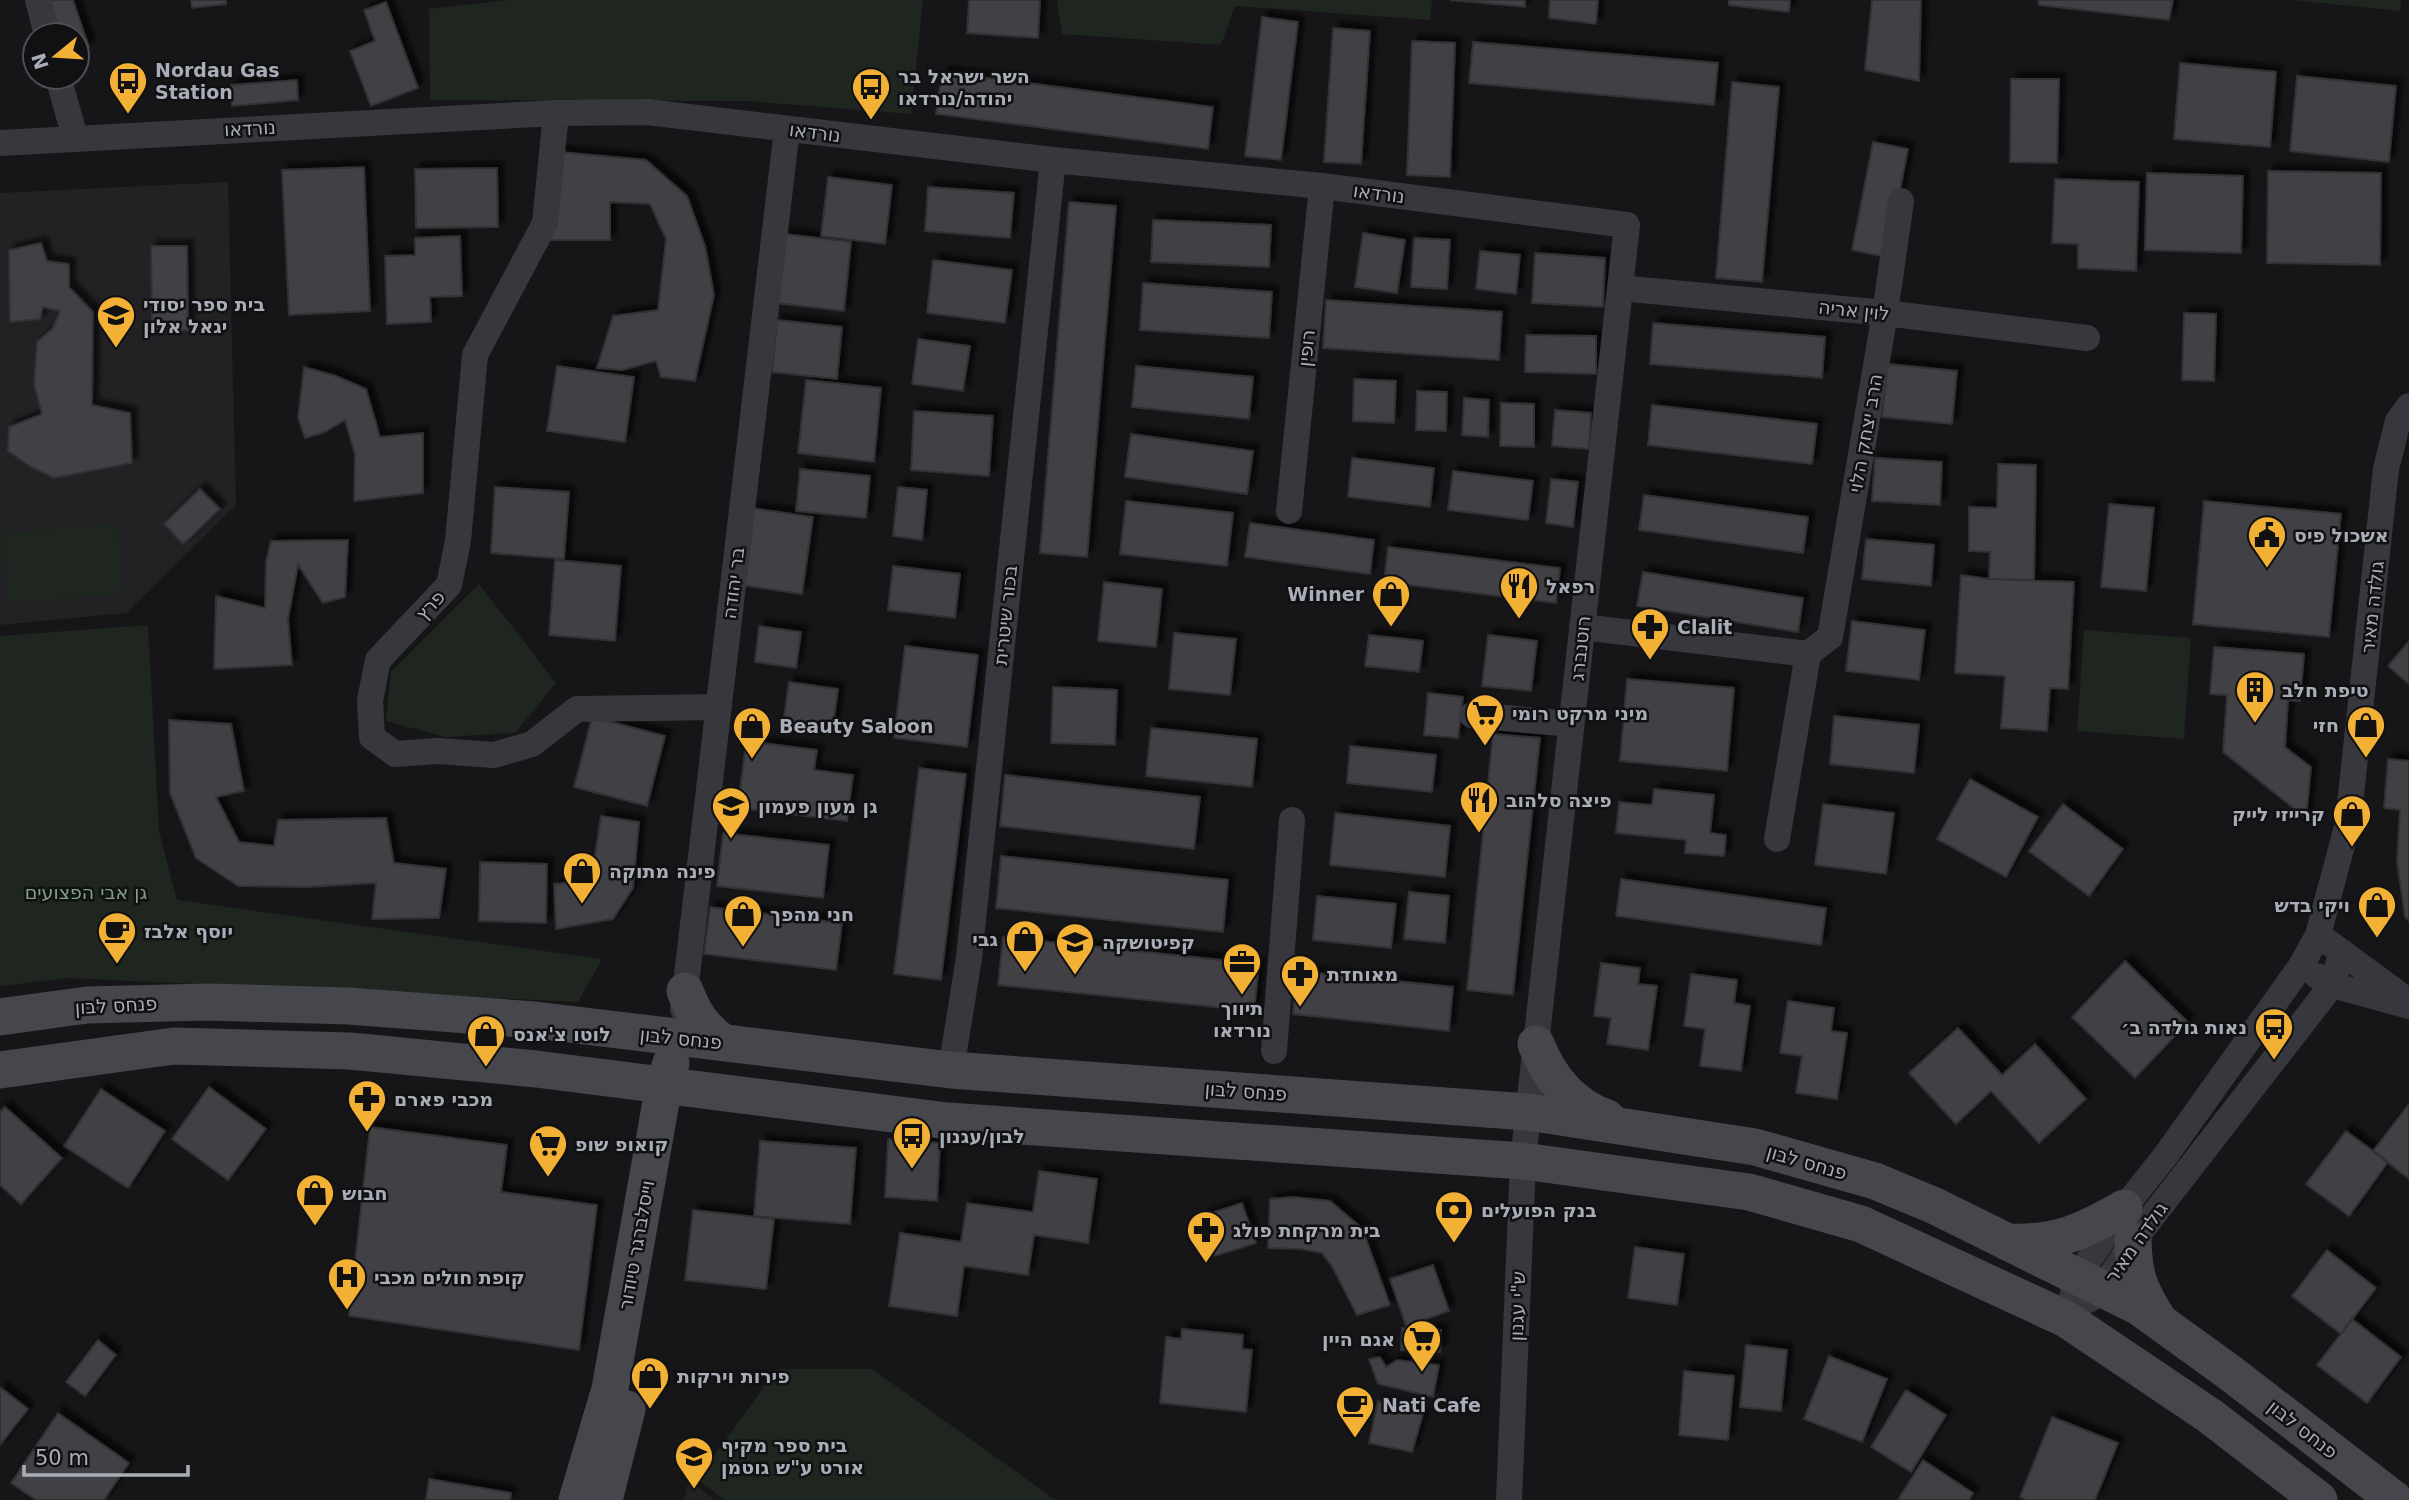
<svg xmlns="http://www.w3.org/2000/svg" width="2409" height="1500" viewBox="0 0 2409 1500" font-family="'DejaVu Sans',Heebo,sans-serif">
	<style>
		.built { fill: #222225 }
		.green { fill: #1e261f }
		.building { fill: #404145; stroke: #303034; stroke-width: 2; filter: url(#shadow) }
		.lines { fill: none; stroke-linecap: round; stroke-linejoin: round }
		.street { stroke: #37383d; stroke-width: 26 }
		.secondary { stroke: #45474d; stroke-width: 37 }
		.labels { text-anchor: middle; stroke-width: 5; stroke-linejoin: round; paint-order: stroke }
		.poi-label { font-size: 19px; font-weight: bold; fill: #a8adb8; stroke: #111113; text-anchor: start }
		.street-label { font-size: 19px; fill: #a8adb8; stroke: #111113 }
		.park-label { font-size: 19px; fill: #7fa381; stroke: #111113 }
	</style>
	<defs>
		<filter id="shadow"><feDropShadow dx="6" dy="-6" stdDeviation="2" flood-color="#0009"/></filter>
	</defs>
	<rect width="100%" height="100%" fill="#161618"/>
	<path class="built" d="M228,182L236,505L126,613L0,625V193Z
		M689,1480L715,1500H684Z"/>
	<path class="green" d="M511,0H923L911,114L747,101L430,100L429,9Z
		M1057,0H1432L1430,20L1235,6L1221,45L1062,34Z
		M2292,0H2401L2400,11Z
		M118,524L123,594L8,603L2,533Z
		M479,584L556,683L515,733L445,737L386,721L391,672Z
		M148,625L159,831L177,900L602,959L578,1002L70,978L0,986V636Z
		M2084,630L2191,638L2184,739L2077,731Z
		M777,1369H872L1056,1500H725L697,1479Z"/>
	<path class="building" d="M49,0H73L89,47L77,51V35H61Z
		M191,0H226V4L192,8Z
		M969,0H1040L1038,38L967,33Z
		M1450,0H1525V7Z
		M1550,0H1598L1596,24L1549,18Z
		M1729,0H1790L1789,12L1729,5Z
		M1872,0H1921L1919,81L1865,70Z
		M2038,0H2173L2169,20L2039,5Z
		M386,2L418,88L371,106L350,51L375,41L364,10Z
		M1262,17L1298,22L1281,160L1245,156Z
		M1333,28L1370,31L1361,164L1324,162Z
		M1412,41L1455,43L1450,177L1407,175Z
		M1473,42L1718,63L1714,105L1469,83Z
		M2180,63L2276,72L2270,147L2174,139Z
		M942,72L1213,107L1208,149L936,114Z
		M2297,76L2396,86L2389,162L2290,151Z
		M2011,79H2059L2057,163L2010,162Z
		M297,80L298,100L232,106L231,85Z
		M1732,82L1779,87L1762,282L1716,278Z
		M1873,142L1908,149L1887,257L1852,250Z
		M560,152L646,160L687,196L705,246L714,295L695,381L661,377L656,361L622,370L597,368L613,316L658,310L666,239L650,204L610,202V240H551Z
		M364,167L370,311L289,315L282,170Z
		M497,168L498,227L416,228L415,169Z
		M2268,171L2381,173L2380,265L2267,263Z
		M2147,173L2243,176L2241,253L2145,250Z
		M828,177L892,185L885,244L821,236Z
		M2055,179L2139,182L2136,271L2078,268V244L2052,243Z
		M928,187L1014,193L1010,238L925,231Z
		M1069,202L1116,206L1087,557L1040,553Z
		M1153,220L1271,225L1269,267L1151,262Z
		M1363,233L1405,240L1397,293L1355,287Z
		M784,234L851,242L844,311L776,303Z
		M460,236L462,296L430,297L431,322L387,324L385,256L415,255V238Z
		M1414,238L1450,240L1447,289L1411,287Z
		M41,243L47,261L69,264V287L93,312L92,405L130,413L132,463L54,478L31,467L8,451L9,427L42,414L34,384L37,342L53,328L60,311L43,307L40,319L10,322L9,250Z
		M151,246H187L188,330H152Z
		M1480,251L1520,255L1516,294L1476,289Z
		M1535,253L1605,258L1603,307L1532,303Z
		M933,260L1012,270L1005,323L927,313Z
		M1143,283L1272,292L1269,338L1140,330Z
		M1326,300L1502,312L1499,360L1323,348Z
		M2184,313L2216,314L2214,381L2182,380Z
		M777,320L842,327L837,379L772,372Z
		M1653,323L1825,337L1822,378L1650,364Z
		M1526,335L1596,336V374L1525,372Z
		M918,339L970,346L963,391L912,384Z
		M1888,364L1957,371L1952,424L1882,417Z
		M557,366L634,377L625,442L547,431Z
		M1136,366L1253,377L1249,419L1132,407Z
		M304,367L336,376L366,389L380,437L423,433V493L354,501L355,455L345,420L325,432L305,438L298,418Z
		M1354,379L1396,381L1394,423L1353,421Z
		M806,380L881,388L874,462L798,453Z
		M1417,391L1447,392L1446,431L1416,430Z
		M1464,398L1489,400L1488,437L1462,435Z
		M1501,403L1534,404V447L1500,446Z
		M1652,405L1817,424L1812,464L1648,445Z
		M1555,410L1591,413L1589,449L1552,446Z
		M914,411L993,416L989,476L911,470Z
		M1131,434L1253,451L1247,494L1125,477Z
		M1352,458L1434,468L1430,507L1348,497Z
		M1875,458L1942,462L1940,505L1872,501Z
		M1998,464L2036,465L2034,580L1989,579L1990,552L1969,551V507L1997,508Z
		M800,469L870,476L866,518L796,511Z
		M1453,471L1533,481L1528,520L1448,510Z
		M1551,479L1578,482L1573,527L1546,523Z
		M495,487L569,492L564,559L491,553Z
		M898,487L927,490L922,540L893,536Z
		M200,489L220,509L183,544L164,524Z
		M1644,495L1808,517L1803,553L1639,530Z
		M1126,501L1233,513L1227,566L1120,554Z
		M2204,501L2341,514L2329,637L2193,624Z
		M2109,504L2154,508L2146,591L2101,587Z
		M752,508L813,517L802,594L741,585Z
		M1250,523L1374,540L1370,574L1245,557Z
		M1866,539L1934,545L1931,586L1862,579Z
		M348,540L345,597L323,603L298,565L288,619L292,665L214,669L216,596L265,608L266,562L271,541Z
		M1388,547L1560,568L1556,603L1384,582Z
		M555,560L621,566L615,641L549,635Z
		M893,566L960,574L955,618L888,610Z
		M1643,572L1803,598L1798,632L1637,606Z
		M1961,575L1989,579L2074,582L2068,689L2050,688L2047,731L2001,728L2005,676L1955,673Z
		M1104,582L1162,589L1156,647L1098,641Z
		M1852,621L1925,630L1919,680L1846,671Z
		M759,626L801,632L796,668L755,662Z
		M1174,633L1236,639L1230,695L1169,689Z
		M1369,635L1423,641L1419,672L1365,666Z
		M1488,635L1537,641L1531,691L1482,686Z
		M2409,641V684L2388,666Z
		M905,646L978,655L967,747L894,738Z
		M2214,647L2304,654L2300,701L2288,700L2285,747L2311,767L2306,818L2223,752L2227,695L2210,694Z
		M1627,679L1734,688L1727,771L1620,761Z
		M789,682L838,689L832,733L783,725Z
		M1053,687L1117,690L1115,745L1051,743Z
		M1428,693L1463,697L1458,738L1424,735Z
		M1834,716L1919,725L1914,773L1830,764Z
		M592,717L665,736L647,806L574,787Z
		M169,720L231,724L244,791L216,797L239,842L274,846L278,820L386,818L394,863L446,869L439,918L372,919L376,883L308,887L238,886L196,858L170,793Z
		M1151,728L1257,739L1252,787L1146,776Z
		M1493,734L1540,738L1513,995L1467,990Z
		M746,741L817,750L814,770L853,775L847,821L738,808Z
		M1350,746L1436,755L1432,792L1347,783Z
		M2388,759L2409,761V921L2405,917L2397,862L2400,810L2384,808Z
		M919,768L966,774L941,980L894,974Z
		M1005,775L1200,797L1194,849L1000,826Z
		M1970,779L2038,817L2006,877L1937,839Z
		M1654,789L1714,795L1710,833L1726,835L1724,856L1685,853L1686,840L1616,833L1619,802L1652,805Z
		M1823,804L1894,813L1886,874L1815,865Z
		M2063,804L2123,849L2089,896L2029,851Z
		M1335,813L1450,826L1445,877L1330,865Z
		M601,816L639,822L633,888L613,919L556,929L554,884L591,881Z
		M723,833L829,845L823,898L717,886Z
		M1001,856L1228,880L1223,932L996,908Z
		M480,862L547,864L546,923L479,921Z
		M1621,879L1826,908L1821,945L1616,916Z
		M1409,892L1449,896L1445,943L1404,939Z
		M1317,896L1396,904L1391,948L1313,940Z
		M710,907L842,923L836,970L704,954Z
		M1003,937L1259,964L1254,1011L998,985Z
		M2125,961L2188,1022L2135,1078L2072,1017Z
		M1601,963L1640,968L1638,984L1657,986L1648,1050L1607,1044L1611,1018L1594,1016Z
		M1297,971L1453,987L1449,1031L1293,1014Z
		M1691,974L1737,980L1734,1003L1750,1006L1741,1071L1700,1066L1705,1029L1684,1026Z
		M1788,1001L1834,1008L1831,1031L1847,1033L1837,1099L1796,1093L1802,1056L1780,1053Z
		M1958,1028L2002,1075L2035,1044L2086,1099L2039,1143L1991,1091L1956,1124L1909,1073Z
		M209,1087L266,1129L228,1180L172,1139Z
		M101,1089L165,1131L128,1188L64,1146Z
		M2409,1104V1179L2373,1151Z
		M5,1107L62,1158L21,1204L0,1185V1112Z
		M370,1127L507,1145L501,1192L597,1205L579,1350L349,1316Z
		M2346,1131L2388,1162L2349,1216L2306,1184Z
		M888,1139L940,1143L937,1201L885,1197Z
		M760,1141L856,1148L850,1224L754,1216Z
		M1039,1171L1097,1179L1088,1243L1034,1235L1028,1275L964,1266L957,1316L889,1306L900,1233L961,1242L967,1203L1033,1212Z
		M1294,1197L1330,1201L1362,1228L1390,1305L1357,1315L1333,1268L1322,1253L1301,1249L1268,1248L1270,1199Z
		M1242,1203L1256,1243L1215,1256L1202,1216Z
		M693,1210L774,1219L766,1289L685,1280Z
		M1635,1247L1684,1254L1677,1305L1628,1298Z
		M2327,1250L2376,1288L2341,1334L2292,1296Z
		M1433,1265L1449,1311L1406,1326L1390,1279Z
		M2352,1319L2401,1357L2367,1403L2317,1365Z
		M1402,1328L1441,1330L1440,1352L1401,1350Z
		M1182,1329L1243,1335L1242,1349L1252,1350L1246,1412L1160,1403L1166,1337L1181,1339Z
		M98,1340L116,1355L85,1396L66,1382Z
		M1746,1345L1787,1350L1781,1411L1740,1407Z
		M1829,1356L1887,1379L1862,1442L1804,1419Z
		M1380,1357L1386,1367L1397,1360L1439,1365L1433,1397L1378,1384L1369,1359Z
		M1684,1371L1734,1376L1728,1440L1679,1435Z
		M0,1387L28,1409L0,1445Z
		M1906,1390L1946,1415L1911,1472L1871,1447Z
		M1378,1401L1423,1414L1412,1452L1369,1443Z
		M58,1413L129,1463L104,1500H36L11,1483Z
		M2052,1417L2118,1443L2095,1500H2027L2020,1497Z
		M1923,1460L1973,1493L1969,1500H1898Z
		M429,1479L511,1493L510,1500H426Z"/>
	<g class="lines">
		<path class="street" d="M38,0L47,35
			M58,77L75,137
			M556,113L545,223L475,355L458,541L449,585L378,660L370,700L372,737L395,754L437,751L494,755L532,744L577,709L719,707
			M0,143L556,113L647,112L1053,160L1322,186L1627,225L1523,1161L1509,1500
			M1620,288L1885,313L2087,338
			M1289,511L1322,186
			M1582,627L1808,654L1830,637L1885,313L1901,201
			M1472,715L1571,724
			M1777,839L1808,654
			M2328,942L2404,998
			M2317,976L2332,985L2409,1006
			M683,1009L787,129
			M1274,1051L1292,820
			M951,1070L969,958L1053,160
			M2089,1300L2103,1288L2134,1240L2332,985L2342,952
			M2066,1319L2078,1276L2124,1208L2166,1155L2301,966L2318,935L2348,823L2386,469L2398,421L2409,406"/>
		<path class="secondary" d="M685,991C695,1016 701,1025 722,1042
			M0,1017L87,1005L208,1002L348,1006L535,1020L951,1070L1528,1112L1755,1147L1875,1181L1935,1206L2139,1307L2229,1372L2395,1500
			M1536,1044C1549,1077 1572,1106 1607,1118
			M0,1070L174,1046L350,1051L536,1069L948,1121L1523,1161L1749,1192L1861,1224L2066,1319L2210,1416L2319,1500
			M2133,1241C2134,1278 2140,1290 2159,1321
			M2007,1242C2056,1244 2083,1232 2124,1208
			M577,1500L610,1389L664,1085L671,1063
			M604,1500L627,1409"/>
	</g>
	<defs>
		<g id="bus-pin" transform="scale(2.0125)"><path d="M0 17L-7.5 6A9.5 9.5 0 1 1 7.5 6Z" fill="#f2b134" stroke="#111113"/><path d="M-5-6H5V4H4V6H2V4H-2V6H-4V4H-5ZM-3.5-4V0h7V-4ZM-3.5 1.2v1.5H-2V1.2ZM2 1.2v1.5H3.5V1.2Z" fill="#111"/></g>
		<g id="school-pin" transform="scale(2.0125)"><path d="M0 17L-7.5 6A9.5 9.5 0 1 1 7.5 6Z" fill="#f2b134" stroke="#111113"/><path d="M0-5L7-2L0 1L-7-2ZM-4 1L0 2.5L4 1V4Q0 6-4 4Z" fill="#111"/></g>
		<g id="civic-pin" transform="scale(2.0125)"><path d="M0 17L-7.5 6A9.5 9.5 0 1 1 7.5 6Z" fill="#f2b134" stroke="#111113"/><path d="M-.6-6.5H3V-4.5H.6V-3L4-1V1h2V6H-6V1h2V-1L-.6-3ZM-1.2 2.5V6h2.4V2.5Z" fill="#111"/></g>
		<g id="restaurant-pin" transform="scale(2.0125)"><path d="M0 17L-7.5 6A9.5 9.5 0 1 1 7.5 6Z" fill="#f2b134" stroke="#111113"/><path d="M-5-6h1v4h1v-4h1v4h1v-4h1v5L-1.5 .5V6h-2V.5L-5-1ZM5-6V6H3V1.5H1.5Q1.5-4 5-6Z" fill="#111"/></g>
		<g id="shop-pin" transform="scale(2.0125)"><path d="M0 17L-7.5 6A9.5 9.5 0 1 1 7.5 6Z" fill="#f2b134" stroke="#111113"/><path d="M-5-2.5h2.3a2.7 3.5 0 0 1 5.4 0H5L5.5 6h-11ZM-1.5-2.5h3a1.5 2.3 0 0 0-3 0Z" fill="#111"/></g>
		<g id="pharmacy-pin" transform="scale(2.0125)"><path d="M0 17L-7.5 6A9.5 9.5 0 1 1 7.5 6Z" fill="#f2b134" stroke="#111113"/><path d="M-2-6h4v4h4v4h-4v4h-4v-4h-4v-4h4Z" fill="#111"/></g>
		<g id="building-pin" transform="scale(2.0125)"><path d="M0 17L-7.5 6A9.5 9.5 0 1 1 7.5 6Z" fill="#f2b134" stroke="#111113"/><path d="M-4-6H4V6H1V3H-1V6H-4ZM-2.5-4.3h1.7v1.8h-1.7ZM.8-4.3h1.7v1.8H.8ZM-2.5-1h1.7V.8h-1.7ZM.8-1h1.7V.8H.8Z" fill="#111"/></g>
		<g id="supermarket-pin" transform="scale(2.0125)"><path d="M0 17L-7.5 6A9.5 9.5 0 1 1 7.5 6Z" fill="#f2b134" stroke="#111113"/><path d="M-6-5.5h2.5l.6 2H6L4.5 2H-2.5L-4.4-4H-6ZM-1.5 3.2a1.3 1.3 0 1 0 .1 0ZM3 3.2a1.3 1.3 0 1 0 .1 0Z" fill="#111"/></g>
		<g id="cafe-pin" transform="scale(2.0125)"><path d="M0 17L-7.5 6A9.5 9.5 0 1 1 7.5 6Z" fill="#f2b134" stroke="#111113"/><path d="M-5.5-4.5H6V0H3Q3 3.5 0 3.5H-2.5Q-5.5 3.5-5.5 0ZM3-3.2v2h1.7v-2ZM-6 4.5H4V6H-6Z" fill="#111"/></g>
		<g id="office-pin" transform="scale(2.0125)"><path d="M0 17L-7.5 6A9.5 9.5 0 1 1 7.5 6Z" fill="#f2b134" stroke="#111113"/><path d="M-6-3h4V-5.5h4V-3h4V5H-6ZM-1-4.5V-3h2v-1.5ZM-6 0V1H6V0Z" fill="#111"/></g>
		<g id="bank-pin" transform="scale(2.0125)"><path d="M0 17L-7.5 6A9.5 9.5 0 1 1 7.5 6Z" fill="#f2b134" stroke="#111113"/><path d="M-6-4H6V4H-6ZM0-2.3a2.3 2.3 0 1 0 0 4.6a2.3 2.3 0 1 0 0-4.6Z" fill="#111"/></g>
		<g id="hospital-pin" transform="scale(2.0125)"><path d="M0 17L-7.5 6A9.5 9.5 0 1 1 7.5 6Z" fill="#f2b134" stroke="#111113"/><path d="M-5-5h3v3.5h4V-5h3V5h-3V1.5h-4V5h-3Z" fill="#111"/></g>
	</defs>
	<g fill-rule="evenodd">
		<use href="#bus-pin" x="128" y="81"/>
		<use href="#bus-pin" x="871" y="87"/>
		<use href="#school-pin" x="116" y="315"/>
		<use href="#civic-pin" x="2267" y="535"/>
		<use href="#restaurant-pin" x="1519" y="586"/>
		<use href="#shop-pin" x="1391" y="594"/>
		<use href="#pharmacy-pin" x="1650" y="627"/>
		<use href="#building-pin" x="2255" y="690"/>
		<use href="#supermarket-pin" x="1485" y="713"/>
		<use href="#shop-pin" x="2366" y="725"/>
		<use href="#shop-pin" x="752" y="726"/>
		<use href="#restaurant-pin" x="1479" y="800"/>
		<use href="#school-pin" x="731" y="806"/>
		<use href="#shop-pin" x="2352" y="814"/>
		<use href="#shop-pin" x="582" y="871"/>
		<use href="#shop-pin" x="2377" y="905"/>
		<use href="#shop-pin" x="743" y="914"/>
		<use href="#cafe-pin" x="117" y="931"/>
		<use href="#shop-pin" x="1025" y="939"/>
		<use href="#school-pin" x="1075" y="942"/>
		<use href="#office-pin" x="1242" y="962"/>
		<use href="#pharmacy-pin" x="1300" y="974"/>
		<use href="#bus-pin" x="2274" y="1027"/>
		<use href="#shop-pin" x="486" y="1034"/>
		<use href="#pharmacy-pin" x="367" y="1099"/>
		<use href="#bus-pin" x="912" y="1136"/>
		<use href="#supermarket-pin" x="548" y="1144"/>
		<use href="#shop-pin" x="315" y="1193"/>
		<use href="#bank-pin" x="1454" y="1210"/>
		<use href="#pharmacy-pin" x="1206" y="1230"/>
		<use href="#hospital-pin" x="347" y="1277"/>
		<use href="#supermarket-pin" x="1422" y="1339"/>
		<use href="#shop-pin" x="650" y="1376"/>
		<use href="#cafe-pin" x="1355" y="1405"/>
		<use href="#school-pin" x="694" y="1456"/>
	</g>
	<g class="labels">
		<g class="poi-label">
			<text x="155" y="77">Nordau Gas<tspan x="155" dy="22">Station</tspan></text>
			<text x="898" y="83">השר ישראל בר<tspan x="898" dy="22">יהודה/נורדאו</tspan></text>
			<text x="143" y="311">בית ספר יסודי<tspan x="143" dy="22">יגאל אלון</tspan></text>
			<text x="2294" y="542">אשכול פיס</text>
			<text x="1546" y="593">רפאל</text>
			<text x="1364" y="601" text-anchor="end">Winner</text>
			<text x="1677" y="634">Clalit</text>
			<text x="2282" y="697">טיפת חלב</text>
			<text x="1512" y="720">מיני מרקט רומי</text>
			<text x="2339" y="732" text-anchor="end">חזי</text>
			<text x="779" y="733">Beauty Saloon</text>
			<text x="1506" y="807">פיצה סלהוב</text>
			<text x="758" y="813">גן מעון פעמון</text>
			<text x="2325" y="821" text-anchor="end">קרייזי לייק</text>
			<text x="609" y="878">פינה מתוקה</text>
			<text x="2350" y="912" text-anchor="end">ויקי בדש</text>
			<text x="770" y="921">חני מהפך</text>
			<text x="144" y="938">יוסף אלבז</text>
			<text x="998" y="946" text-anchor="end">גבי</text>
			<text x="1102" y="949">קפיטושקה</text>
			<text x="1327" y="981">מאוחדת</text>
			<text x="1242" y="1015" text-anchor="middle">תיווך<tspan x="1242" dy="22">נורדאו</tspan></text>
			<text x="2247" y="1034" text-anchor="end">נאות גולדה ב׳</text>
			<text x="513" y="1041">לוטו צ'אנס</text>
			<text x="394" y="1106">מכבי פארם</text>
			<text x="939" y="1143">לבון/עגנון</text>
			<text x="575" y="1151">קואופ שופ</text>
			<text x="342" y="1200">חבוש</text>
			<text x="1481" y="1217">בנק הפועלים</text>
			<text x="1233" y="1237">בית מרקחת פולג</text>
			<text x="374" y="1284">קופת חולים מכבי</text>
			<text x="1395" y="1346" text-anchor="end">אגם היין</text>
			<text x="677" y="1383">פירות וירקות</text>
			<text x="1382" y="1412">Nati Cafe</text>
			<text x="721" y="1452">בית ספר מקיף<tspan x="721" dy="22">אורט ע"ש גוטמן</tspan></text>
		</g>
		<g class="street-label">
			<text transform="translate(250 128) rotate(-3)" y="7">נורדאו</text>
			<text transform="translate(815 132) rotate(7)" y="7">נורדאו</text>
			<text transform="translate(1379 193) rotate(7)" y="7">נורדאו</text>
			<text transform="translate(1854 310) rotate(6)" y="7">לוין אריה</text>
			<text transform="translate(1306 348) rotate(-84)" y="7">רופין</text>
			<text transform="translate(1865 433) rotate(-80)" y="7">הרב יצחק הלוי</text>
			<text transform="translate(733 583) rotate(-83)" y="7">בר יהודה</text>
			<text transform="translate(430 605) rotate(-47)" y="7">פרץ</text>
			<text transform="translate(2372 607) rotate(-84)" y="7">גולדה מאיר</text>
			<text transform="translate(1005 615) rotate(-84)" y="7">בכור שיטרית</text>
			<text transform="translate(1580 648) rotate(-84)" y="7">רוטנברג</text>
			<text transform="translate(116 1005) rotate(-3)" y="7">פנחס לבון</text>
			<text transform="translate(681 1038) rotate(6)" y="7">פנחס לבון</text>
			<text transform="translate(1246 1091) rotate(4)" y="7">פנחס לבון</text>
			<text transform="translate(1807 1162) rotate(16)" y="7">פנחס לבון</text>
			<text transform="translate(2136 1242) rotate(-55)" y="7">גולדה מאיר</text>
			<text transform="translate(636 1245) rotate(-80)" y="7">וייסלברגר טיודור</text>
			<text transform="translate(1517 1306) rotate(-88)" y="7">ש"י עגנון</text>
			<text transform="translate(2303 1429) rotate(38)" y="7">פנחס לבון</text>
		</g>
		<g class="park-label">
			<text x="86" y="899">גן אבי הפצועים</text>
		</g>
	</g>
	<g transform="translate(56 56) rotate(252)"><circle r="33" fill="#111113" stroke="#4d4f55" stroke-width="2"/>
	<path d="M0-5L12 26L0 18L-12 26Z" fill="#f2b134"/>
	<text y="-10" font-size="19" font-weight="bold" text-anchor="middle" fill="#a8adb8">N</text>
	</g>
	<path d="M24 1465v10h164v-10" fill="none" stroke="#a8adb8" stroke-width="3.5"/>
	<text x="35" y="1465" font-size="21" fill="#a8adb8" stroke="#111113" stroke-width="5" paint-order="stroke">50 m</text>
</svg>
